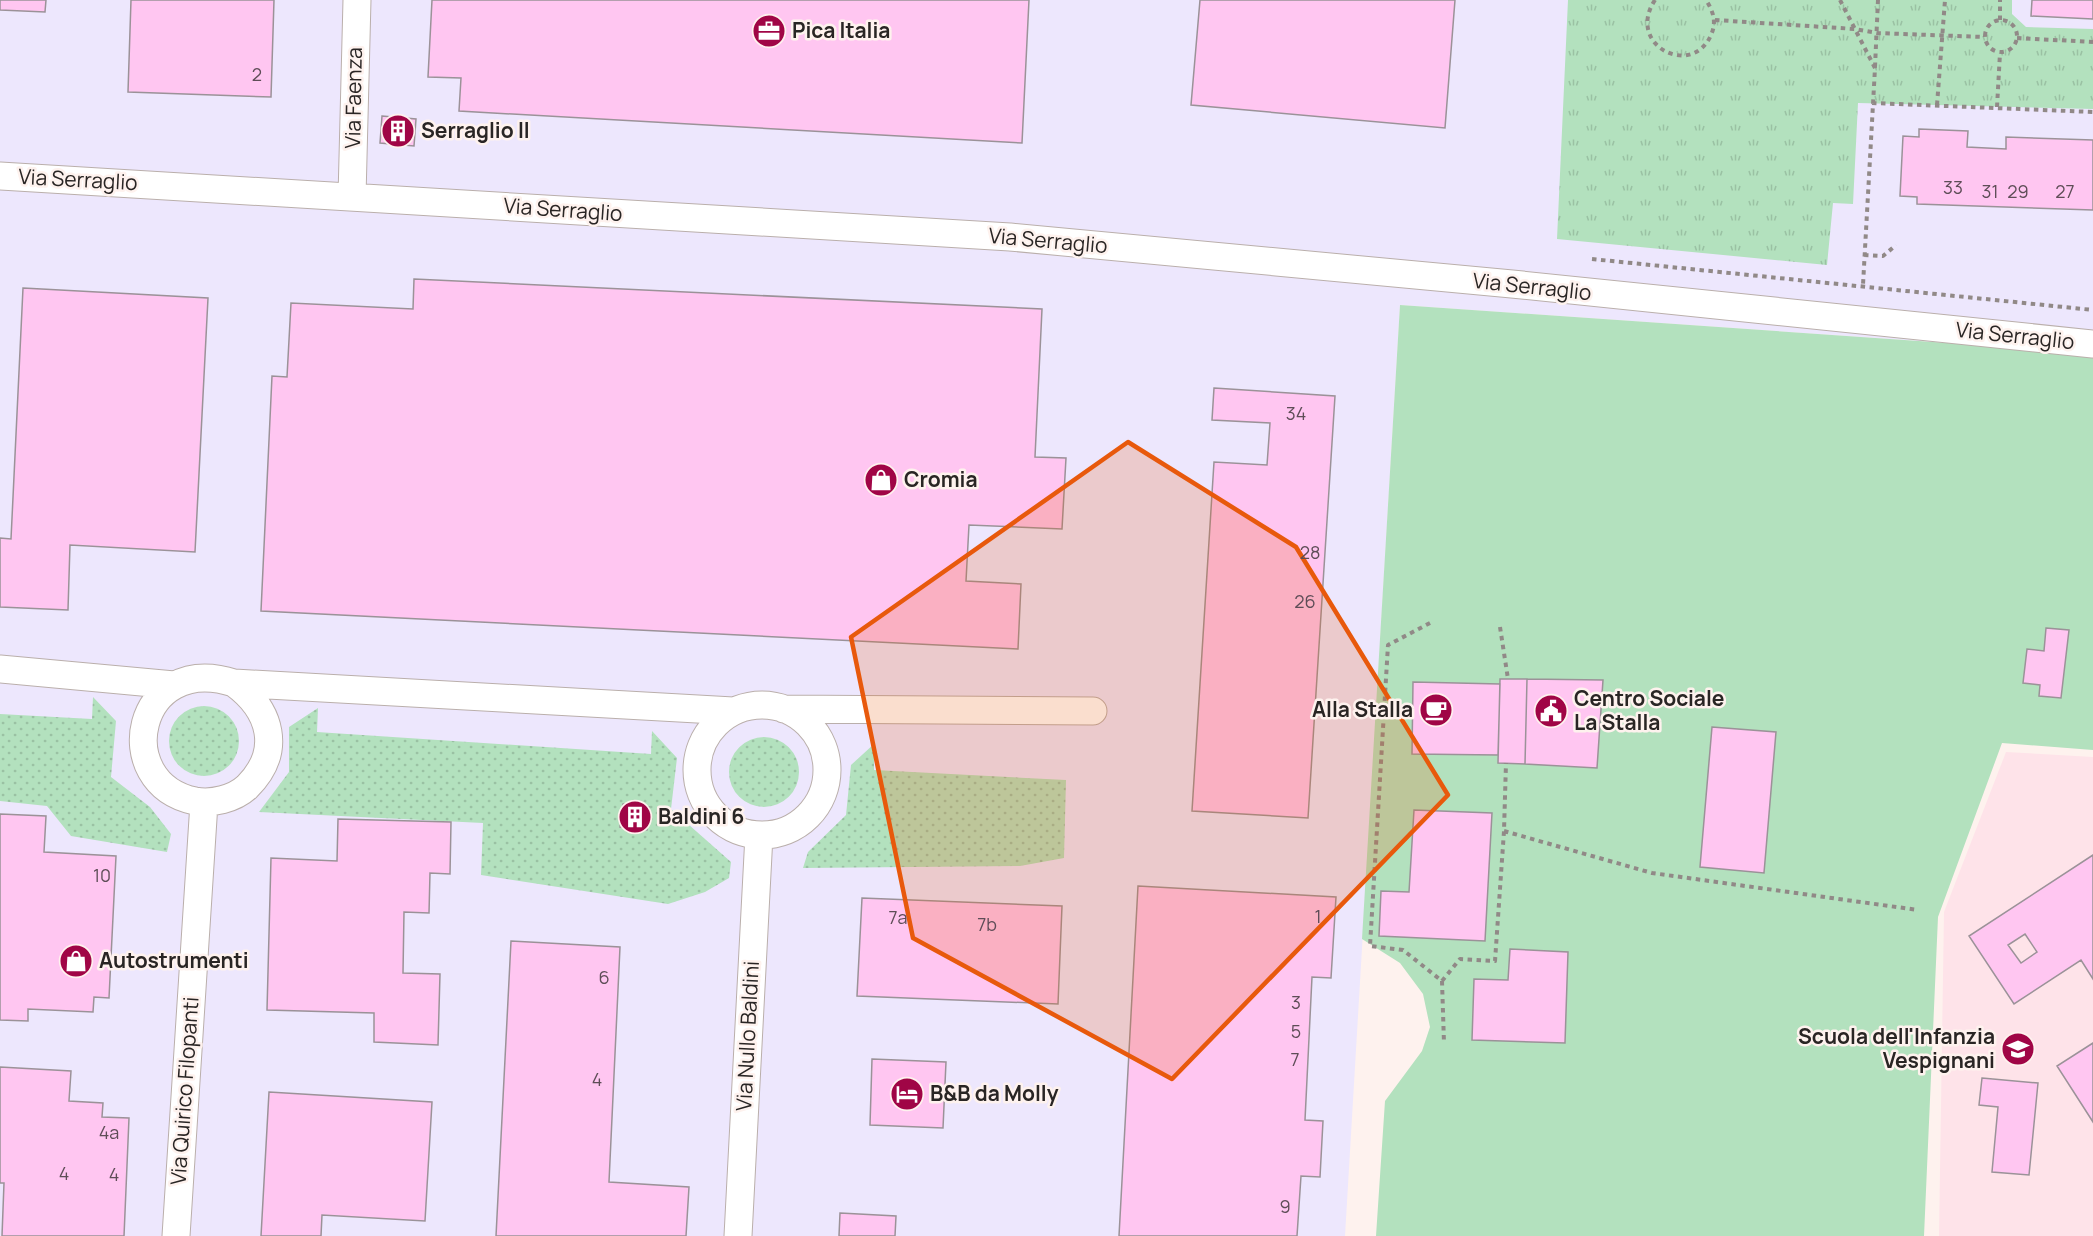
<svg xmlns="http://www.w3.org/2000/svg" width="2093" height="1236" viewBox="0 0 2093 1236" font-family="Manrope,sans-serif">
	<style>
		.industrial { fill: #ede7fd }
		.education { fill: #fee3e9 }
		.grass { fill: url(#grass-dots) }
		.park { fill: url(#park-tufts) }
		.pitch { fill: #b3e1be }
		.building { fill: #ffc6f1; stroke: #9b9298; stroke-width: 1.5; fill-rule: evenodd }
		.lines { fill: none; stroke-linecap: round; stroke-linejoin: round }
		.minor-casing { stroke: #baafab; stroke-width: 29 }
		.path { stroke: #918987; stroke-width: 4; stroke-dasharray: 4.5 4.5; stroke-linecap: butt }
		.minor { stroke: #fff; stroke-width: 27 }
		.marked { fill: #e8590c; fill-opacity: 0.2; stroke: #e8590c; stroke-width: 4.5; stroke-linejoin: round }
		.labels { text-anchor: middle; stroke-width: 5; stroke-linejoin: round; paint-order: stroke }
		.number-label { font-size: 18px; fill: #5e4d57 }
		.poi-label { font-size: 21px; font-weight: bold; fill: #292524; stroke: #fef2ee; text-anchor: start }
		.street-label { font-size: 21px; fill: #292524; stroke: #fef2ee }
	</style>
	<defs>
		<pattern id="grass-dots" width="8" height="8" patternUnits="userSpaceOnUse" patternTransform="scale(1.5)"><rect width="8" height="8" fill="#b3e1be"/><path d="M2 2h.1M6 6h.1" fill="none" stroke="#9ac1a3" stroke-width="1.8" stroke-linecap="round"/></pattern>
		<pattern id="park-tufts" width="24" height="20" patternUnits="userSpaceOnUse" patternTransform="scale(1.5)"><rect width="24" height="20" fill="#b3e1be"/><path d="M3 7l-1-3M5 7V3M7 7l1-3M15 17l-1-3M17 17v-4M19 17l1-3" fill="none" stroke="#9ac1a3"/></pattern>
	</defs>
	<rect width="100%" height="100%" fill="#fef2ee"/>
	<path class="industrial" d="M0,0H2093V353L1400,305L1345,1236H0Z"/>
	<path class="education" d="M2006,752L2093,757V1236H1939L1944,912Z"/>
	<path class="grass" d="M93,697L116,721L111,777L150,807L171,834L167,852L71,836L47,806L0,801V714L92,719Z
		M169 741a35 35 0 1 1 70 0a35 35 0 1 1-70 0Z
		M318,708L317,732L651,754L652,731L677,758L671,809L731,862L729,878L705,892L668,904L481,875L483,823L259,812L289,772V727Z
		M729 772a35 35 0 1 1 70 0a35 35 0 1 1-70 0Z
		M874,744V770L1066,780L1064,858L1020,866L803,868L808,852L846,815L851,765Z"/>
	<path class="park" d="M1568,0H2012V14L2026,27L2093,29V109L1858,103L1853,204L1833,203L1827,265L1557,239Z"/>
	<path class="pitch" d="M1400,305L2093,353V750L2002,743L1938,917L1924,1236H1376L1385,1101L1422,1051L1430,1027L1423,994L1400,963L1362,939Z"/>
	<path class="building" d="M0,0H46L45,12L0,10Z
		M131,0H274L271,97L128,92Z
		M432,0H1029L1022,143L459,111L461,78L428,77Z
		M1200,0H1455L1445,128L1191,105Z
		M2032,0H2093V19L2031,16Z
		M382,116L416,119L414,146L380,143Z
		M1919,129L1968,131L1967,147L2006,149V137L2093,140V210L1917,204V197L1900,196L1903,136L1919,137Z
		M414,279L1042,309L1035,457L1066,458L1062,529L969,525L966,581L1021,584L1018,649L261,611L272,376L287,377L291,303L413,309Z
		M23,288L208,298L195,552L70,545L68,610L0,607V538L11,539Z
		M1214,388L1335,396L1308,818L1192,811L1214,462L1267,465L1270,423L1212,420Z
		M2046,628L2069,630L2061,698L2039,696L2040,685L2023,683L2027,649L2044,651Z
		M1500,679H1527L1525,764L1498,763Z
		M1527,679L1603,680L1597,768L1525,764Z
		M1413,682L1500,684L1498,755L1412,754Z
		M1712,727L1776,732L1764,873L1700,867Z
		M623,804L649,807L647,830L620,827Z
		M1414,810L1492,813L1485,941L1379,936L1381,891L1409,892Z
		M0,814L46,816L44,852L116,856L109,998L94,997L93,1012L28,1009V1021L0,1020Z
		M338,819L451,822L450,874L430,873L429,913L404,912L403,973L440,974L438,1045L374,1042V1013L267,1010L271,858L337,861Z
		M2093,855V979L2081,960L2014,1004L1969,936ZM2025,934L2037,952L2021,963L2008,945Z
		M1138,886L1336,897L1331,978L1312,977L1305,1120L1323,1121L1320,1177L1301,1176L1297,1236H1119Z
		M862,898L1062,906L1058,1004L857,996Z
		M511,941L620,947L609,1182L689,1187L686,1236H496Z
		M1510,949L1568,952L1565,1043L1472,1040L1474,979L1508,980Z
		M2093,1043V1122L2057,1066Z
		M872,1059L946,1062L943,1128L870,1125Z
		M0,1067L71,1071L69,1101L103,1103L102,1117L129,1118L124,1236H2L4,1183H0Z
		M1982,1078L2038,1083L2029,1175L1992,1172L1998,1107L1979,1105Z
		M269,1092L432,1102L425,1221L322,1215L321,1236H261Z
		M840,1213L896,1216L895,1236H839Z"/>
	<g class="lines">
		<g class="minor-casing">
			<path id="minor" d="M0,176L1010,237L1512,284L2093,344
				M352,197L357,0
				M0,669L174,685
				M234,683C271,710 283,751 247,787C234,799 212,804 195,801C109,783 136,651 234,683L733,711
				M697 770a65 65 0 1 1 130 0a65 65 0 1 1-130 0Z
				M784,709L1093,711
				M176,1236L204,803
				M738,1236L759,835"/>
		</g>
		<path class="path" d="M1655,0C1625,45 1692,79 1711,35C1717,22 1713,11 1706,0
			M1840,0L1875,68L1863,285
			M1985 36a16 16 0 1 1 32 0a16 16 0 1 1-32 0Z
			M1715,20L1855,29L1877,33L1984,37
			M2000,20V0
			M2017,38L2093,42
			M1875,67L1878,0
			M1872,103L2093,112
			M1937,105L1945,0
			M1997,107L2000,53
			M1864,255L1883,256L1896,245
			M1592,259L2093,310
			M1430,623L1388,645L1370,946L1403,950L1442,981L1444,1043
			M1500,627L1508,679
			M1504,831L1652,873L1918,910
			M1442,981L1460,959L1495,961L1504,831L1506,763"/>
		<use href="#minor" class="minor"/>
	</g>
	<path class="marked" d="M1128,442L1296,547L1448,795L1172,1079L913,938L851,637Z"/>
	<defs>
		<g id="office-disc" transform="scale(1.725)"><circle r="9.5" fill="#a00546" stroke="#fef2ee"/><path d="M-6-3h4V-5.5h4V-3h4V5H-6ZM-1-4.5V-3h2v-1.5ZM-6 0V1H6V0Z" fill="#fff"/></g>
		<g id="building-disc" transform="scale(1.725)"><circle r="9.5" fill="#a00546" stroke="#fef2ee"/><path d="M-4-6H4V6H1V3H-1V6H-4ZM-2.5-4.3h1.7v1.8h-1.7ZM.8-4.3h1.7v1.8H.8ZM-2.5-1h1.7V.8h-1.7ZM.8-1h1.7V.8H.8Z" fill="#fff"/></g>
		<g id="shop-disc" transform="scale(1.725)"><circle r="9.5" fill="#a00546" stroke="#fef2ee"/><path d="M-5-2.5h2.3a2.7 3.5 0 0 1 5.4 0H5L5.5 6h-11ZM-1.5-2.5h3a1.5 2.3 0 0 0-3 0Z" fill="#fff"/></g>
		<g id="cafe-disc" transform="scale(1.725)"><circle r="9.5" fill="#a00546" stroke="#fef2ee"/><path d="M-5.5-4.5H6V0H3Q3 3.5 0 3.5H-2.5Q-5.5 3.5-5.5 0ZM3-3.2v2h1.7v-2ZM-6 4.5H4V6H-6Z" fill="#fff"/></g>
		<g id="civic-disc" transform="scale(1.725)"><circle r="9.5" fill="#a00546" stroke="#fef2ee"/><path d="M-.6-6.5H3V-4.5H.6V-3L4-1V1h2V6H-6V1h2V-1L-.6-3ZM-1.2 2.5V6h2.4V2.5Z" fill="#fff"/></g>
		<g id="school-disc" transform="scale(1.725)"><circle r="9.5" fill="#a00546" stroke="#fef2ee"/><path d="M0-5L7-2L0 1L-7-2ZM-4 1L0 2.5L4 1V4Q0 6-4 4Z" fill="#fff"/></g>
		<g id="hotel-disc" transform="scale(1.725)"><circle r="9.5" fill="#a00546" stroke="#fef2ee"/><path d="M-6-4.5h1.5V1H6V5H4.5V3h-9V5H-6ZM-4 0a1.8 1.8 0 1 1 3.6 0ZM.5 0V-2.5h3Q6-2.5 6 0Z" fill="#fff"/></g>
	</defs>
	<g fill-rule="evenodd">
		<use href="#office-disc" x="769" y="31"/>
		<use href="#building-disc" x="398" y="131"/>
		<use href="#shop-disc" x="881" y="480"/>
		<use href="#cafe-disc" x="1436" y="710"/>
		<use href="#civic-disc" x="1551" y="711"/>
		<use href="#building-disc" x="635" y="817"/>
		<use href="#shop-disc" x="76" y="961"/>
		<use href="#school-disc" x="2018" y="1049"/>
		<use href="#hotel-disc" x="907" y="1094"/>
	</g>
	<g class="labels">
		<g class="number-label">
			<text x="257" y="81">2</text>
			<text x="1953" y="194">33</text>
			<text x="1990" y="198">31</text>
			<text x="2018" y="198">29</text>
			<text x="2065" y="198">27</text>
			<text x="1296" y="420">34</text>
			<text x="1310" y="559">28</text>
			<text x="1305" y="608">26</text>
			<text x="102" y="882">10</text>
			<text x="1318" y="923">1</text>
			<text x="898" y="924">7a</text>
			<text x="987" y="931">7b</text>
			<text x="604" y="984">6</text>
			<text x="1296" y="1009">3</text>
			<text x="1296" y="1038">5</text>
			<text x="1295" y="1066">7</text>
			<text x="597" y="1086">4</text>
			<text x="109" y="1139">4a</text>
			<text x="64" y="1180">4</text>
			<text x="114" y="1181">4</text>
			<text x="1285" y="1213">9</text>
		</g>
		<g class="poi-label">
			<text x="792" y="38">Pica Italia</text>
			<text x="421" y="138">Serraglio II</text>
			<text x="904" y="487">Cromia</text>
			<text x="1574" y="706">Centro Sociale<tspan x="1574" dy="24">La Stalla</tspan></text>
			<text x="1413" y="717" text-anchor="end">Alla Stalla</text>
			<text x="658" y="824">Baldini 6</text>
			<text x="99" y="968">Autostrumenti</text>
			<text x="1995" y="1044" text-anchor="end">Scuola dell'Infanzia<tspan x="1995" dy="24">Vespignani</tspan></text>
			<text x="930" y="1101">B&amp;B da Molly</text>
		</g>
		<g class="street-label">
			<text transform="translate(354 98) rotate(-89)" y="7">Via Faenza</text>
			<text transform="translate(78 180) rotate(3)" y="7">Via Serraglio</text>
			<text transform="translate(563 210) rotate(4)" y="7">Via Serraglio</text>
			<text transform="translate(1048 241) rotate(5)" y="7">Via Serraglio</text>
			<text transform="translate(1532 287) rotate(6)" y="7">Via Serraglio</text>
			<text transform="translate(2015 336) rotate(6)" y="7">Via Serraglio</text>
			<text transform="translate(748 1036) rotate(-87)" y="7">Via Nullo Baldini</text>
			<text transform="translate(185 1091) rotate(-86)" y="7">Via Quirico Filopanti</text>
		</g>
	</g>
</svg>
